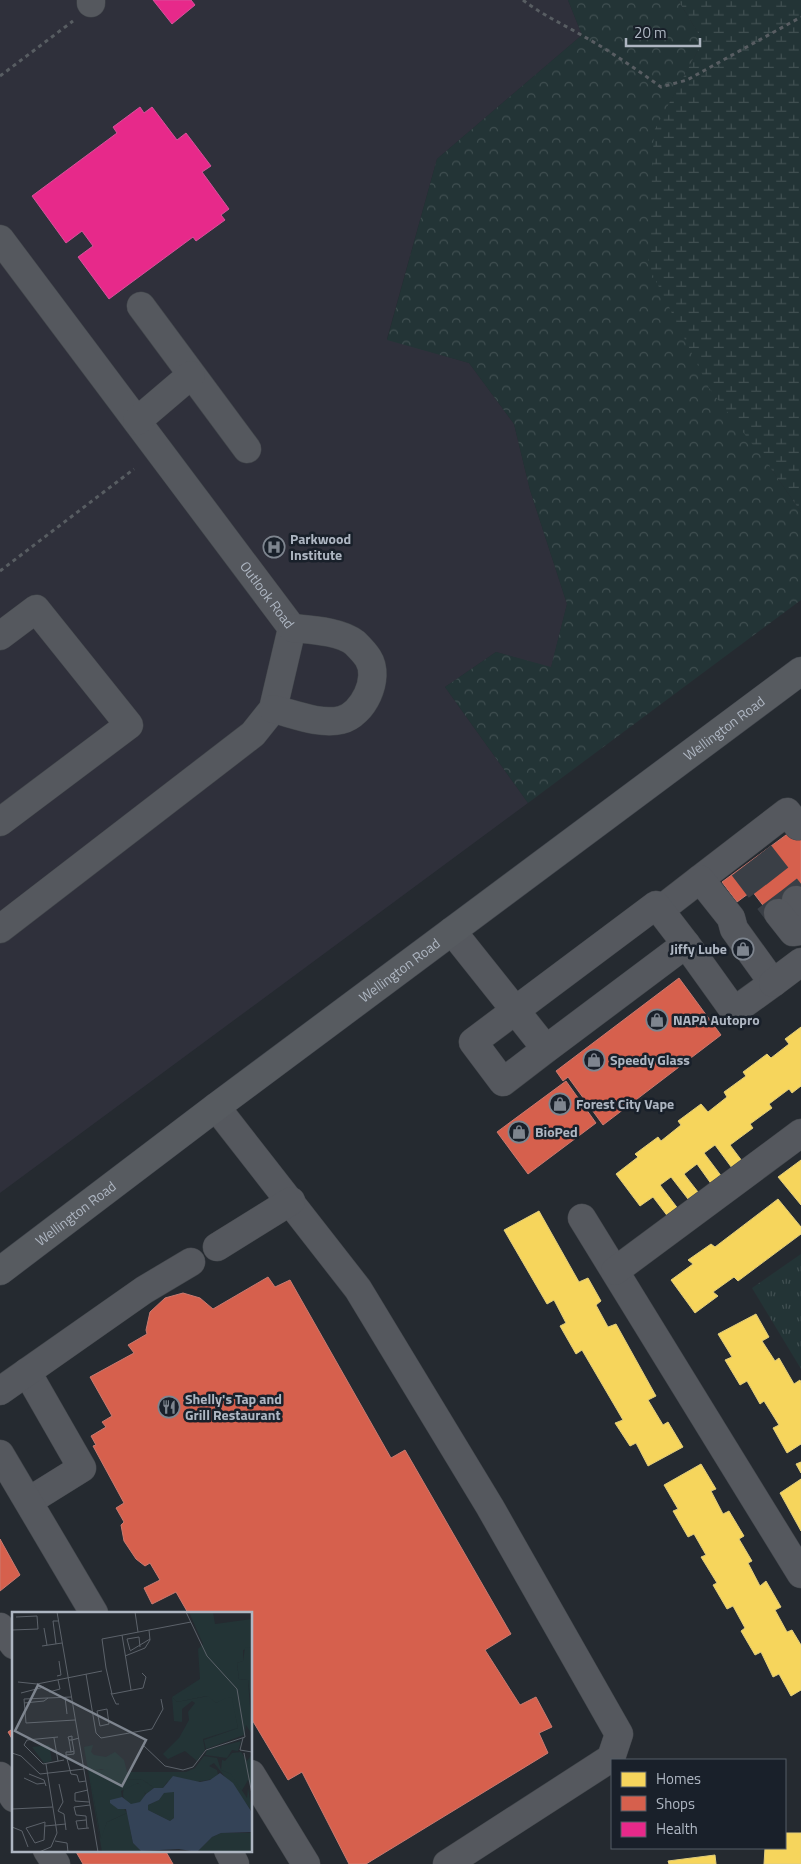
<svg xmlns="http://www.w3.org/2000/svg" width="801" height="1864" viewBox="0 0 801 1864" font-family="'Titillium Web',sans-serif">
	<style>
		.medical { fill: #2f303b }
		.grass { fill: url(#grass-tufts) }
		.forest { fill: url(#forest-crowns) }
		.wetland { fill: url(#wetland-marsh) }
		.homes { fill: #f6d55c; stroke: #e0cc7b }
		.shops { fill: #d6604d; stroke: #ca7a70 }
		.health { fill: #e7298a; stroke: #d6539b }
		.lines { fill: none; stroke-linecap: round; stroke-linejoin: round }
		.minor-tunnel { stroke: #3a3f46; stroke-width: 28; stroke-dasharray: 28 14; stroke-linecap: butt }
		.minor-casing { stroke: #42464b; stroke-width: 29 }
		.major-casing { stroke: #42464d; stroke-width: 29 }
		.path { stroke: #585d62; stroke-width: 3; stroke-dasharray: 4 4; stroke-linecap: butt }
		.minor { stroke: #55585e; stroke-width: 28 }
		.major { stroke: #575b60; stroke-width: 28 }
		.labels { text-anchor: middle; stroke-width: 5; stroke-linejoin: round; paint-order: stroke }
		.poi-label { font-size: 14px; font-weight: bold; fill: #aeb6c2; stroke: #19202a; text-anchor: start }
		.street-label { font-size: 14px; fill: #aeb6c2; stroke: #19202a }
		.inset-road { fill: none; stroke: #5c626a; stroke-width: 1 }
		.view { fill: #7e858f; fill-opacity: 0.15; stroke: #7e858f; stroke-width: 2.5 }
		.inset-edge { fill: none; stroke: #aeb6c2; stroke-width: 2.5 }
	</style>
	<defs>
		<pattern id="grass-tufts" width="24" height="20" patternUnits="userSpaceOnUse" patternTransform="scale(1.25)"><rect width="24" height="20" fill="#233436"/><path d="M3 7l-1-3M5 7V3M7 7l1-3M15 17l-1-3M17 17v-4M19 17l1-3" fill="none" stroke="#404f51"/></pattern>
		<pattern id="forest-crowns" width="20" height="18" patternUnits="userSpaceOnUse" patternTransform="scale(1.25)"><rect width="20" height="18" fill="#233436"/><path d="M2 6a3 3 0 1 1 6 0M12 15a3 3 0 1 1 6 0" fill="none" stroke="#404f51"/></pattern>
		<pattern id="wetland-marsh" width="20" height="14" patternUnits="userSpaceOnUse" patternTransform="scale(1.25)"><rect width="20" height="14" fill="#233436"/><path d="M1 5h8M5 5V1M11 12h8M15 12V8" fill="none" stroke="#404f51"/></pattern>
	</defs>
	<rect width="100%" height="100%" fill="#252a30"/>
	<path class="medical" d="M0,0H568L582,35L437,159L387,339L469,363L514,424L530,490L567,604L551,668L496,652L445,687L528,803L0,1193Z"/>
	<path class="grass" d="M801,1254V1369L752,1288Z"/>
	<path class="forest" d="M568,0H678L703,41L654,132L772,470L801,512V600L528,803L445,687L496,652L551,667L567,604L530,490L514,424L469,363L387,340L437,159L582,35Z"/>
	<path class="wetland" d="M678,0H801V512L772,470L709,388L648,265L654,131L703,41Z"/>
	<path class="homes" d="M801,1027V1086L792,1093L789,1089L769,1104L772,1108L750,1124L753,1128L730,1145L742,1161L732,1168L715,1145L704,1153L722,1177L712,1185L697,1164L684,1174L698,1192L688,1199L671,1177L660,1185L679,1210L669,1218L653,1197L640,1206L616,1174L638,1157L635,1154L658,1137L661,1141L681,1125L678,1121L701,1104L708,1112L727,1097L724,1092L746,1076L743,1072L767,1054L771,1058L789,1044L785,1039Z
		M801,1160V1205L778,1177Z
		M778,1199L801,1227V1234L738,1281L734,1277L713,1292L718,1296L695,1313L671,1280L693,1264L688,1260L711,1244L715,1247Z
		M539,1211L579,1282L588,1278L601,1301L596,1305L608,1327L616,1324L656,1396L648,1400L663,1425L668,1422L683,1447L648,1466L636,1443L630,1446L615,1423L623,1420L582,1350L576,1354L560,1326L566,1323L554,1300L547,1304L504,1230Z
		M756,1314L769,1337L762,1341L775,1361L779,1358L794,1384L800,1380L801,1383V1444L787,1453L773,1428L779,1425L764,1401L760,1404L747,1381L740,1385L725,1360L732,1357L718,1334Z
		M801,1462V1473L796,1464Z
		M701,1464L716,1489L711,1491L723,1514L729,1511L744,1536L739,1539L752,1561L748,1563L760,1586L766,1581L781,1607L775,1610L787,1632L792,1630L801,1645V1690L791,1696L779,1674L773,1677L761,1652L755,1655L741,1631L745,1628L733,1606L727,1609L713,1585L717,1583L701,1557L706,1555L694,1534L688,1537L673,1511L678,1509L664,1485Z
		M801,1479V1531L780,1493Z
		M785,1833H801V1864H764L765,1848H785Z
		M715,1855L716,1864H669L668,1861Z"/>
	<path class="shops" d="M801,824V896L772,917L752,891L737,902L722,882Z
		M679,978L721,1035L603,1125L568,1077L563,1081L556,1071Z
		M566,1081L596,1123L528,1174L497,1132Z
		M268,1277L275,1287L290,1280L391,1458L405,1450L511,1634L485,1650L520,1705L536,1697L552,1727L539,1733L548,1753L366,1864H349L302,1772L288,1780L251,1718V1613H188L176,1592L152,1604L144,1588L160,1580L150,1563L145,1566L136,1559L124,1541L121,1525L124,1522L116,1508L124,1503L93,1446L96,1445L91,1436L106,1427L102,1422L112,1416L90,1377L134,1353L128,1345L147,1334L146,1330L150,1312L165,1298L183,1293L200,1298L213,1309Z
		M0,1539L20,1575L0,1591Z
		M14,1728V1742L8,1732Z
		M75,1850H165L173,1864H83Z"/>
	<path class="health" d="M153,0H191L195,5L172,24Z
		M140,107L144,113L152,107L177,140L186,133L211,166L202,172L229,209L221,215L225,220L196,241L193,237L109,299L78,257L93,246L82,231L66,243L32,196L117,133L113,127Z"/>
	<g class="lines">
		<path class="minor-tunnel" d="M760,854L796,900
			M743,867L778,913"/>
		<g class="minor-casing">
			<g id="minor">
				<path d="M91,3V0"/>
				<path id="s1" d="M0,239L292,628L273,709L253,734L0,929"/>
				<path d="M141,306L247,449"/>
				<path d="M137,421L191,375"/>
				<path d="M0,636L36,609L129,725L0,822"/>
				<path d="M273,709C294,714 320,725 341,720C363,715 381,678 368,658C365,653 359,647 355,643C340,631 311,630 292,628"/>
				<path d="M700,879L787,812L798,826"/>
				<path d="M796,900L801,906"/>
				<path d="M660,910L700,879L731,918L734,929L773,983L734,1011L686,944"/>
				<path d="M778,913L793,932L801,931"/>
				<path d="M452,931L546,1049L503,1082L473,1042L656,905L686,944L546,1049"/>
				<path d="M773,983L801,962"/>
				<path d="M216,1107L358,1289L490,1507L619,1734L611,1758L447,1864"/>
				<path d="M582,1218L801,1574"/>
				<path d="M217,1247L291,1201"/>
				<path d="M615,1271L801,1133"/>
				<path d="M27,1372L82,1468L29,1501"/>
				<path d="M0,1391L144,1290L191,1262"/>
				<path d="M0,1454L94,1613"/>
				<path d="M0,1627L14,1645"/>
				<path d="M251,1774L306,1864"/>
				<path d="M0,1776L14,1798"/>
				<path d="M47,1850L56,1864"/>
				<path d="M228,1850L235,1864"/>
			</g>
		</g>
		<g class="major-casing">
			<g id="major">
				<path id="s2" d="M0,1271L216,1107L801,671"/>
			</g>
		</g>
		<path class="path" d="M523,0C542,15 563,24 583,36C610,51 636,69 661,87L687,80L801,17
			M0,76L73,21
			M0,571L134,469"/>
		<use href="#minor" class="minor"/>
		<use href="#major" class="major"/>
	</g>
	<defs>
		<g id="hospital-ring" transform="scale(1.125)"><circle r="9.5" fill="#19202a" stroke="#7e858f" stroke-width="1.5"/><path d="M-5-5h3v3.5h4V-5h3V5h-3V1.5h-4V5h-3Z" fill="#7e858f"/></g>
		<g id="shop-ring" transform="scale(1.125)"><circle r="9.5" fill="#19202a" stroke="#7e858f" stroke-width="1.5"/><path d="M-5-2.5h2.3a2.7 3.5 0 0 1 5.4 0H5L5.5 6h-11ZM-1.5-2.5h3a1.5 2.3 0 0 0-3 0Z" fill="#7e858f"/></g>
		<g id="restaurant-ring" transform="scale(1.125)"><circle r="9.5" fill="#19202a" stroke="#7e858f" stroke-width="1.5"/><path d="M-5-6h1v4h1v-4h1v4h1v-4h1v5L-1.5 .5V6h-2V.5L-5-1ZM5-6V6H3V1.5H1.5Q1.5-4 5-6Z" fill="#7e858f"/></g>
	</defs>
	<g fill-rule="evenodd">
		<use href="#hospital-ring" x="274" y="547"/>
		<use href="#shop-ring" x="743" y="949"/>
		<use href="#shop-ring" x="657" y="1020"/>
		<use href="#shop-ring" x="594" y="1060"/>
		<use href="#shop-ring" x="560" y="1104"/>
		<use href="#shop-ring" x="519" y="1132"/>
		<use href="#restaurant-ring" x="169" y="1407"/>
	</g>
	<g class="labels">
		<g class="poi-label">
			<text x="290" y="544">Parkwood<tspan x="290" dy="16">Institute</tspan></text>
			<text x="727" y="954" text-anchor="end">Jiffy Lube</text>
			<text x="673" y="1025">NAPA Autopro</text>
			<text x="610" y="1065">Speedy Glass</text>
			<text x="576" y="1109">Forest City Vape</text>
			<text x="535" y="1137">BioPed</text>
			<text x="185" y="1404">Shelly's Tap and<tspan x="185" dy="16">Grill Restaurant</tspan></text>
		</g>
		<g class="street-label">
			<text dy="5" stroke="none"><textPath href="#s1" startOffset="445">Outlook Road</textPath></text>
			<text dy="5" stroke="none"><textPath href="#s2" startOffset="905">Wellington Road</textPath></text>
			<text dy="5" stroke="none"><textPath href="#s2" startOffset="500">Wellington Road</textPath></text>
			<text dy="5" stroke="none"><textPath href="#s2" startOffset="95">Wellington Road</textPath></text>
		</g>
	</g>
	<g transform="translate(12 1612)">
		<rect width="240" height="240" fill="#252a30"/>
		<path d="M177,0H201L203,12L240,7V35L231,38V49L225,51L227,67L236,68L240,122L234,113L232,123L194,137L192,128L226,116L223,103L212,88L204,91L195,84L165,90L160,85L188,67L186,37L191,32ZM229,129L226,139L220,138L215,146L193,143L195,138ZM37,133L40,149L32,151L20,135ZM229,140L235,149L240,142V179L236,168L229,180L216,161L209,158L210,148L213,149L220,141Z" fill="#233436"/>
		<path d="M240,35V91H239L236,68L227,67L225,51L231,49L233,36ZM196,84L204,91L216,85L220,86L226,116L191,127L193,138L185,149L173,139L156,147L151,142L167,126L177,108L176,100L183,91L180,89L170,97V110L162,109L160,85L165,90ZM81,133L79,140L82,143L94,145L103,140L112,148L115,160H174L183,156L192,144L205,146L209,158L219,162L235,186L236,176L240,199L202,151L197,154L205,158L206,163L201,167L185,170L168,166L155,170L151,176H142L131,168L110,167L90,157L78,159L88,226L95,210L115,201L121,231L130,240H90L72,135ZM111 182a11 11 0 1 1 22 0a11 11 0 1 1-22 0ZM209,221H240V240H185L200,225Z" fill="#233436"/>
		<path d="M99,157L111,167L131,168L142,176L134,182L126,171L109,179L110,185L105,187L115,201L95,210L89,227L77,159ZM152,180H162V206L158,209L136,198V193L147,188Z" fill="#233436"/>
		<path d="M208,161L221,171L239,199L240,220L209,221L200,225L185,240L167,237L129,239L121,231L114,197H106L98,191V188L110,185L119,192L128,190L134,182L142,176H151L161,164L188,170L198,168ZM162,180V206L158,209L136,198V193L147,188L152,181Z" fill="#344357" fill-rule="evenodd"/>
		<path class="inset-road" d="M45,0L86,240M123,0L126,20M32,16L35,33M0,18L26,17L25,4L4,5M110,23L119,78M44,32L41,9H46M30,34L50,31M118,38L115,27L127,25L128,35M118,39L138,27M113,44L133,36L138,28L137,18M94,56L90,27L179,10M94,56L100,82L131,76L134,65L130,61M74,62L84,121L89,126L140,117L151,97L149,87M45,64L49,63L47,49M6,70L25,72L90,59M37,80L48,77L46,68M9,81L32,75M99,81L104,92H107M53,85L55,102M59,85L12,87L14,111L63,108M12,91L32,89L36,86M85,99L95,97L97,112L88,114L85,99M46,125L15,128L12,133L31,152L52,148M42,126L46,149M231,126L228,138L240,140M57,128L59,140L62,139L60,128V124L56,125L57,128H60L67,126M131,133L153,154L171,158L181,155L194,138L233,125L225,77L195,44L174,0M59,140H54V143L62,142V139M0,141L9,144L28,162L72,157M232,141L240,182M54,143L59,162L65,163L67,170L74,169M17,162L32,168L34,174M12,166L25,172L33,171M47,172L51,190L46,199L52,202L54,218M76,178L63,181V189L77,190M0,197L41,195M74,208L64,209L66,217L77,216M33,210L32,228L23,231L14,216ZM33,214L54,212M0,215L10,219L16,235M75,216L74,204L64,203L62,195L78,193M43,229L55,231L56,240M27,240L39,235L45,221L34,152"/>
		<path class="view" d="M26,73L134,128L110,174L3,119Z"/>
		<rect width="240" height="240" class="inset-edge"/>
	</g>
	<rect x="611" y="1759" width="175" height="90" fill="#19202a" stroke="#555c67"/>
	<rect x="621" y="1772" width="25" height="15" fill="#f6d55c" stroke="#555c67"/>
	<text x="656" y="1784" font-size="15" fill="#aeb6c2">Homes</text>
	<rect x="621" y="1796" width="25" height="15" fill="#d6604d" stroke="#555c67"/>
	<text x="656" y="1809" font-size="15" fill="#aeb6c2">Shops</text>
	<rect x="621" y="1822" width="25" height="15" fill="#e7298a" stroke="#555c67"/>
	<text x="656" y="1834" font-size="15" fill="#aeb6c2">Health</text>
	<path d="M626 38v8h74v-8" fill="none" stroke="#aeb6c2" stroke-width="2.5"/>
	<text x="634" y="38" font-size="15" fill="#aeb6c2" stroke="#19202a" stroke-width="4" paint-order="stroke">20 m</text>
</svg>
